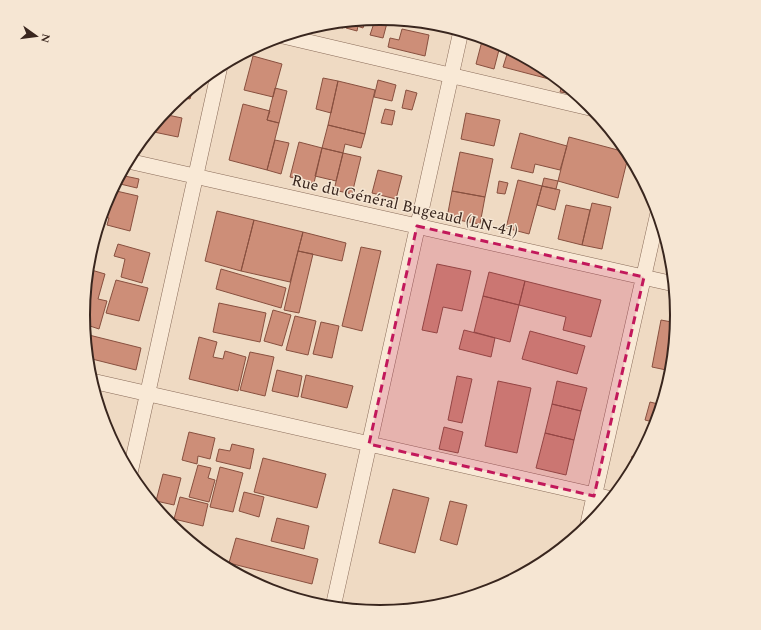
<svg xmlns="http://www.w3.org/2000/svg" width="761" height="630" viewBox="0 0 761 630" font-family="Spectral,serif">
	<style>
		.building { fill: #cd8e78; stroke: #88503f }
		.lines { fill: none; stroke-linecap: round; stroke-linejoin: round }
		.street-casing { stroke: #896b59; stroke-width: 16 }
		.street { stroke: #f9e9d6; stroke-width: 15 }
		.marked { fill: #c2185b; fill-opacity: 0.2; stroke: #c2185b; stroke-width: 3; stroke-dasharray: 8 5; stroke-linejoin: round }
		.labels { text-anchor: middle; stroke-width: 3; stroke-linejoin: round; paint-order: stroke }
		.street-label { font-size: 16px; fill: #39261e; stroke: #f6e6d3 }
		.rim { fill: none; stroke: #39261e; stroke-width: 2 }
	</style>
	<rect width="100%" height="100%" fill="#efdac3"/>
	<path class="building" d="M366,19L363,28L344,22Z
		M375,20L387,23L383,38L370,35Z
		M412,21L431,23L430,28L412,23Z
		M344,22L343,28L327,24V23Z
		M348,24L358,26L357,31L346,28Z
		M402,29L429,35L425,56L388,47L390,38L399,40Z
		M482,41L500,46L494,69L476,64Z
		M509,48L546,68L551,72L549,79L503,67Z
		M253,56L282,64L273,97L244,90Z
		M323,78L338,81L331,113L316,109Z
		M378,80L396,85L392,101L374,97Z
		M338,81L375,90L365,134L328,125Z
		M563,82L568,87L567,93L560,92Z
		M194,86L190,99L180,97Z
		M275,88L287,91L279,123L267,120Z
		M406,90L417,93L412,110L402,108Z
		M243,104L270,111L267,120L279,123L267,170L229,160Z
		M385,109L395,111L392,125L381,123Z
		M466,113L500,120L494,146L461,139Z
		M163,114L182,118L178,137L149,131Z
		M328,125L365,134L361,148L345,144L343,153L322,148Z
		M520,133L567,146L560,170L535,164L533,173L511,168Z
		M569,137L629,153L618,198L558,181Z
		M275,140L289,143L281,174L267,170Z
		M299,142L322,148L314,183L290,177Z
		M322,148L343,153L336,181L315,176Z
		M460,152L493,159L485,197L452,191Z
		M343,153L361,157L352,194L334,190Z
		M378,170L402,176L396,199L372,193Z
		M120,175L139,179L137,188L116,183Z
		M544,178L558,181L556,189L542,186Z
		M518,180L542,186L529,234L506,228Z
		M499,181L508,183L505,194L497,193Z
		M542,186L560,190L555,210L537,205Z
		M112,190L138,196L130,231L107,225L109,218L102,216Z
		M452,191L485,197L480,224L447,218Z
		M592,203L611,207L602,249L582,245Z
		M566,205L590,210L582,245L558,239Z
		M217,211L254,220L241,271L205,261Z
		M254,220L303,232L290,282L241,271Z
		M303,232L346,243L342,261L298,251Z
		M118,244L150,253L142,283L121,277L125,259L114,256Z
		M361,247L381,251L362,331L342,326Z
		M298,251L313,254L299,313L284,310Z
		M437,264L471,271L462,311L443,307L437,333L422,330Z
		M88,269L105,274L98,299L107,301L99,329L84,324V315Z
		M221,269L286,288L281,308L216,289Z
		M489,272L525,281L519,305L483,296Z
		M116,280L148,288L139,321L106,313Z
		M525,281L601,300L591,337L563,330L566,317L519,305Z
		M483,296L519,305L510,342L474,332Z
		M219,303L266,313L260,342L213,332Z
		M273,310L291,315L282,346L264,341Z
		M295,316L316,321L308,355L286,350Z
		M661,320L677,323L671,371L652,367Z
		M321,322L339,326L332,358L313,354Z
		M464,330L495,338L491,357L459,349Z
		M530,331L585,346L577,374L522,359Z
		M85,334L141,348L136,370L88,358Z
		M199,337L217,342L213,357L223,359L225,351L246,357L238,391L189,379Z
		M250,352L274,357L265,396L240,390Z
		M277,370L302,376L298,397L272,391Z
		M306,375L353,386L347,408L301,397Z
		M457,376L472,379L462,423L448,420Z
		M498,381L531,388L517,453L485,446Z
		M557,381L587,388L581,411L552,404Z
		M650,402L662,405L657,423L645,420Z
		M552,404L581,411L574,440L545,433Z
		M444,427L463,432L458,453L439,449Z
		M189,432L215,438L210,459L198,456L197,464L182,460Z
		M545,433L574,440L566,475L536,468Z
		M232,444L254,449L250,469L216,461L219,449L230,451Z
		M632,456L639,458L627,481Z
		M263,458L326,474L317,508L254,492Z
		M198,465L211,468L208,478L215,480L209,502L189,497Z
		M220,467L243,473L233,512L210,507Z
		M163,474L181,478L174,505L156,501Z
		M393,489L429,498L415,553L379,543Z
		M244,492L264,497L259,517L239,511Z
		M180,497L208,504L203,526L174,519Z
		M450,501L467,505L457,545L440,540Z
		M277,518L309,526L304,549L271,541Z
		M236,538L318,559L312,584L229,563Z"/>
	<g class="lines">
		<g class="street-casing">
			<path id="street" d="M283,36L594,109
				M128,161L674,284
				M92,381L612,499
				M130,473L220,66
				M587,528L658,213
				M333,607L461,31"/>
		</g>
		<use href="#street" class="street"/>
	</g>
	<path class="marked" d="M417,226L644,277L594,496L369,444Z"/>
	<g class="labels">
		<g class="street-label">
			<text transform="translate(405 205) rotate(13)" y="6">Rue du Général Bugeaud (LN-41)</text>
		</g>
	</g>
	<path d="M0 0H761V630H0ZM90 315a290 290 0 1 1 580 0a290 290 0 1 1-580 0Z" fill="#f6e6d3" fill-rule="evenodd"/>
	<path class="rim" d="M90 315a290 290 0 1 1 580 0a290 290 0 1 1-580 0Z"/>
	<g transform="translate(36 36) rotate(104)" stroke="#f6e6d3" stroke-width="3" paint-order="stroke">
	<path d="M0-3L7 15L0 10L-7 15Z" fill="#39261e"/>
	<text y="-6" font-size="11" font-weight="bold" text-anchor="middle" fill="#39261e">N</text>
	</g>
</svg>
